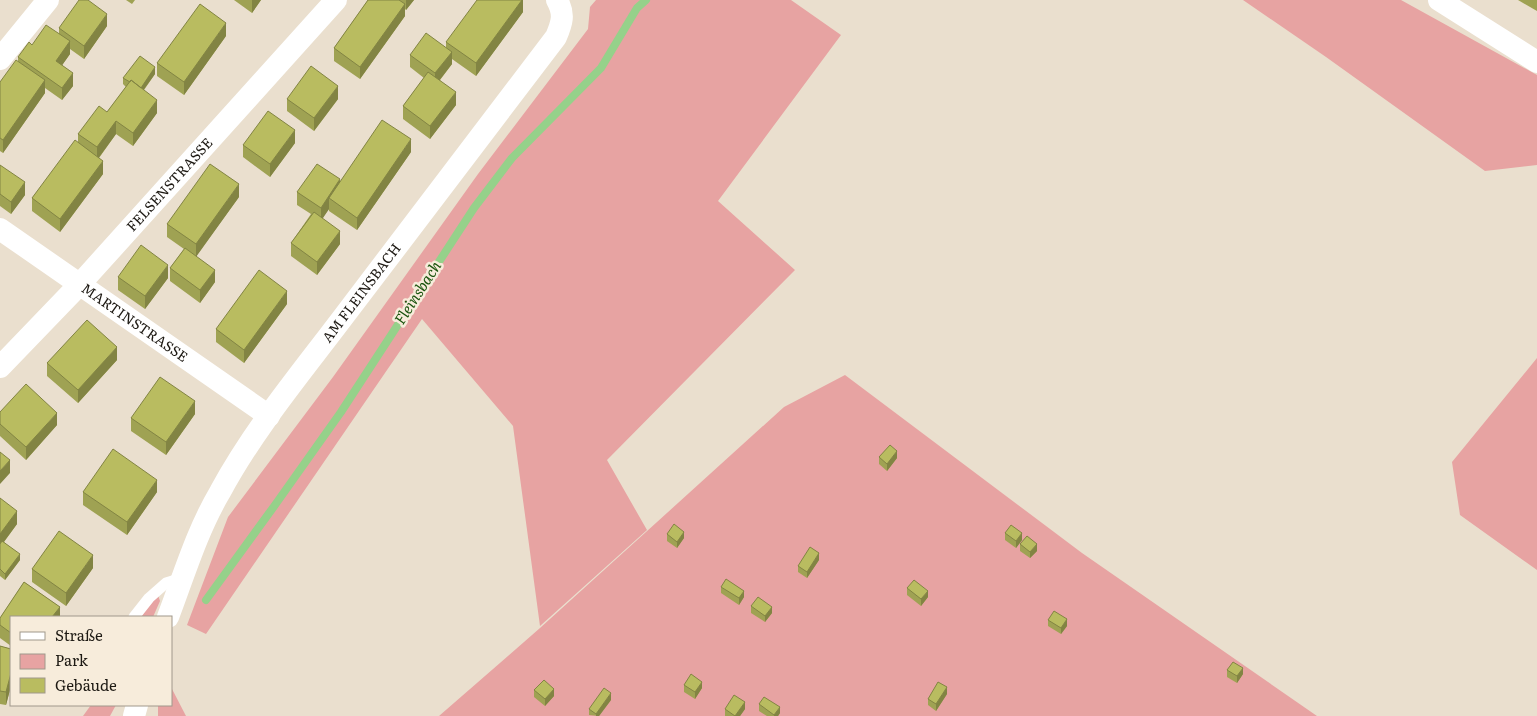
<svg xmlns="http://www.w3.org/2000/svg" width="1537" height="716" viewBox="0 0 1537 716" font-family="Literata,serif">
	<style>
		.green { fill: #e7a3a2 }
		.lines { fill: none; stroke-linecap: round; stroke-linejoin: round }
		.stream { stroke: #95d18a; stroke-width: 8 }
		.lane { stroke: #fff; stroke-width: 11 }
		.street { stroke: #fff; stroke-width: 22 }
		.wall { fill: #9fa253 }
		.shaded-wall { fill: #828443 }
		.building { fill: #b9bc60; stroke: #828443 }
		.labels { text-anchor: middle; stroke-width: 5; stroke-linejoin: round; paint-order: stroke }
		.street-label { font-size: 14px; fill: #1d1913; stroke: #f7ecdb }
		.water-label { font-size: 15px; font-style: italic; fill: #19530d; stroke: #f7ecdb }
	</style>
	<rect width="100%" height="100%" fill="#eadfce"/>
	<path class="green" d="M596,0H791L841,35L718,201L795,270L607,460L647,530L540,626L513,426L422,319L206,634L187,625L228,517L333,377L478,174L588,29L590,7Z
		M1243,0H1401L1537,75V165L1485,171L1326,57Z
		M1537,358V570L1460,515L1452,462Z
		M845,375L1082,553L1317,716H439L540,628L784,407Z
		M158,595L160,601L153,617H140Z
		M171,687L172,689L186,716H158V705H171Z
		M91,705H116L110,716H83Z"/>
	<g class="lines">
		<path class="stream" d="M206,600L275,505L341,412L474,208L512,158L601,68L637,8L646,0"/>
		<path class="lane" d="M134,617L149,598L166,583L182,578"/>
		<g class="street">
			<path d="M1439,0L1537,62"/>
			<path d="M0,59L48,0"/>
			<path id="s1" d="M0,229L269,416"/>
			<path id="s2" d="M0,367L80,284L336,0"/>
			<path id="s3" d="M168,617C184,575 197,531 220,492C254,429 301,373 344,316C414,223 485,130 556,37C562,23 565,14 557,0"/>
			<path d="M134,716L137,705"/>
		</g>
	</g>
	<path class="wall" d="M126,0H135L132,4Z
		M234,0H261L252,13Z
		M368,0H414L406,10L405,9V16L360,79L334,61V48Z
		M523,0V12L476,76L452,59V64L440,80L456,105L430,139L403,119V106L424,78L410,67V55L446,48V42Z
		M1518,0H1537V11Z
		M107,26L84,59L70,49V54L62,65L73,86L62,100L45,88V93L3,153L0,151V82L18,62V57L32,45L59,34V28Z
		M226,36L184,95L157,76V63Z
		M155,74L144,90L157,113L133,146L116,134L99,158L103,174L60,232L32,211V198L78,142V134L107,112L126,87L123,84V78Z
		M287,99H338L314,131L287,111Z
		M295,143L270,177L243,157V145Z
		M411,152L357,230L329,211V209L322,218L340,244L317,275L291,256V243L311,214L297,205V192L340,181Z
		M0,165L25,195L11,214L0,206Z
		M239,197L196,256L215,282L200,303L170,281V268L184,249L167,237V224Z
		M118,277L168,278L145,309L118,290Z
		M287,304L244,363L216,342V329Z
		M117,360L78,403L47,376V363Z
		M0,412L57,425L26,460L0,436Z
		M195,414L166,455L131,431V418Z
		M879,457L897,458L887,471L879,464Z
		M83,492H157L127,535L83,505Z
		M0,498L17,524L4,542L20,560L5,580L0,576Z
		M1005,533L1022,540L1016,548L1005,540Z
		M667,534L684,538L677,548L667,541Z
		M1020,544L1037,551L1030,558L1020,551Z
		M819,560L807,578L798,572V566Z
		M93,568L66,606L32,582V569Z
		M24,582L60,607V617H11V646L0,638V618Z
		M721,587L744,597L739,605L721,593Z
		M907,588L928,597L921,606L907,595Z
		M751,606L772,613L765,622L751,613Z
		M1048,620L1067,626L1061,634L1048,626Z
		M0,646L11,649V686L6,705L0,704Z
		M1227,670L1243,674L1237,683L1227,677Z
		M684,685L702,688L695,699L684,692Z
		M534,690L554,696L545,706L534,697Z
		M947,694L936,711L928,705V699Z
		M611,700L599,716L589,715V709Z
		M759,704L780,713L778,716H767L759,711Z
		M725,709H745L740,716H725Z"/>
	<path class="shaded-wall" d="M252,0H261L252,13Z
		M406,0H414L406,10Z
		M522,0H523V12L476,76V63Z
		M405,4V16L360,79V67Z
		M107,14V26L84,59V46Z
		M226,23V36L184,95V82Z
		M70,41V54L56,74V61Z
		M452,52V64L435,86V73Z
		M155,67V74L139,96V89Z
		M73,73V86L62,100V88Z
		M45,80V93L3,153V140Z
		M338,86V99L314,131V118Z
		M456,92V105L430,139V126Z
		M157,100V113L133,146V133Z
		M116,121V134L97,160V147Z
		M295,130V143L270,177V164Z
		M411,139V152L357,230V218Z
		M103,161V174L60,232V219Z
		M340,179V192L329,198V209L321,221V208Z
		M25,182V195L11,214V202Z
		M239,184V197L196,257V244Z
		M340,231V244L317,275V262Z
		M168,265V278L145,309V296Z
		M215,270V282L200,303V290Z
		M287,291V304L244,363V350Z
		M117,347V360L78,403V390Z
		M195,401V414L166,455V442Z
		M57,413V425L26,460V447Z
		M897,451V458L887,471V464Z
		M10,460V473L0,484V471Z
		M157,480V492L127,535V522Z
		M17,511V524L0,547V534Z
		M684,532V538L677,548V542Z
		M1022,533V540L1016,548V541Z
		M1037,544V551L1030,558V552Z
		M819,553V560L807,578V572Z
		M20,554V560L5,580V574Z
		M93,555V568L66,606V593Z
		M744,591V597L739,605V598Z
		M928,591V597L921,606V599Z
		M60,607V617H52Z
		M772,607V613L765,622V616Z
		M1067,619V626L1061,634V628Z
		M1243,668V674L1237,683V676Z
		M11,673V686L6,705V692Z
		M702,682V688L695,699V692Z
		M947,687V694L936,711V704Z
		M554,689V696L545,706V699Z
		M611,693V700L599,716H596V714Z
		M745,702V709L740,716H735Z
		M780,707V713L778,716H774V715Z"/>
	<path class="building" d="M79,0H88L107,14L84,46L59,28Z
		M368,0H399L405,4L360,67L334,48Z
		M477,0H522L476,63L446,42Z
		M200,4L226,23L184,82L157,63Z
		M46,25L70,41L56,61L73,73L62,88L18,57L29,42L32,45Z
		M426,33L452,52L435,73L410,55Z
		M140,56L155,67L141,88L131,80L130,82L123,78Z
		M16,60L45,80L3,140L0,138V82Z
		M311,66L338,86L314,118L287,99Z
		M428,72L456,92L430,126L403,106Z
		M131,80L157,100L133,133L116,121L97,147L78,134L99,106L107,112Z
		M268,111L295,130L270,164L243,145Z
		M382,120L411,139L357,218L329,198Z
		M75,140L103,161L60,219L32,198Z
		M210,164L239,184L196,244L167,224Z
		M317,164L340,179L321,208L297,192Z
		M0,165L25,182L11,202L0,194Z
		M314,212L340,231L317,262L291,243Z
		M141,245L168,265L145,296L118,277Z
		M185,248L215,270L200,290L170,268Z
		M259,270L287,291L244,350L216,329Z
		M87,320L117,347L78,390L47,363Z
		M160,377L195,401L166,442L131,418Z
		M26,384L57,413L26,447L0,424V412Z
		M890,445L897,451L887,464L879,457Z
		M113,449L157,480L127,522L83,492Z
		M0,452L10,460L0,471Z
		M0,498L17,511L0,534Z
		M674,524L684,532L677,542L667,534Z
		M1011,525L1022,533L1016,541L1005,533Z
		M59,531L93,555L66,593L32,569Z
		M1027,536L1037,544L1030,552L1020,544Z
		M2,541L20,554L5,574L0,569V544Z
		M810,547L819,553L807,572L798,566Z
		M726,579L744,591L739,598L721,587Z
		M914,580L928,591L921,599L907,588Z
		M24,582L60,607L52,617H11V633L0,625V618Z
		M758,597L772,607L765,616L751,606Z
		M1054,611L1067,619L1061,628L1048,620Z
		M0,646L11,649V673L6,692L0,691Z
		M1233,662L1243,668L1237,676L1227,670Z
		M691,674L702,682L695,692L684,685Z
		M544,680L554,689L545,699L534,690Z
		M938,682L947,687L936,704L928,699Z
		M604,688L611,693L596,714L589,709Z
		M734,695L745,702L735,716L725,709Z
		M764,697L780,707L774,715L759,704Z"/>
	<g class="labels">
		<g class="street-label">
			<text dy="5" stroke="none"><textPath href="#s2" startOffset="249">FELSENSTRASSE</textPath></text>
			<text dy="5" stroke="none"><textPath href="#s3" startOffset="380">AM FLEINSBACH</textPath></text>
			<text dy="5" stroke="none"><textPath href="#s1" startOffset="164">MARTINSTRASSE</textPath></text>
		</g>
		<g class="water-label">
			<text transform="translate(418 293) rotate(-57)" y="5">Fleinsbach</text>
		</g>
	</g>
	<rect x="10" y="616" width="162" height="90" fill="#f7ecdb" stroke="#a0988b"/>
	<rect x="20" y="632" width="25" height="8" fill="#ffffff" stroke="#a0988b"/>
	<text x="55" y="641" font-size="15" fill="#1d1913">Straße</text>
	<rect x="20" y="654" width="25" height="15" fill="#e7a3a2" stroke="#a0988b"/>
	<text x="55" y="666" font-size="15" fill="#1d1913">Park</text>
	<rect x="20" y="678" width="25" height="15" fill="#b9bc60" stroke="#a0988b"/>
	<text x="55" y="691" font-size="15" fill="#1d1913">Gebäude</text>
</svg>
